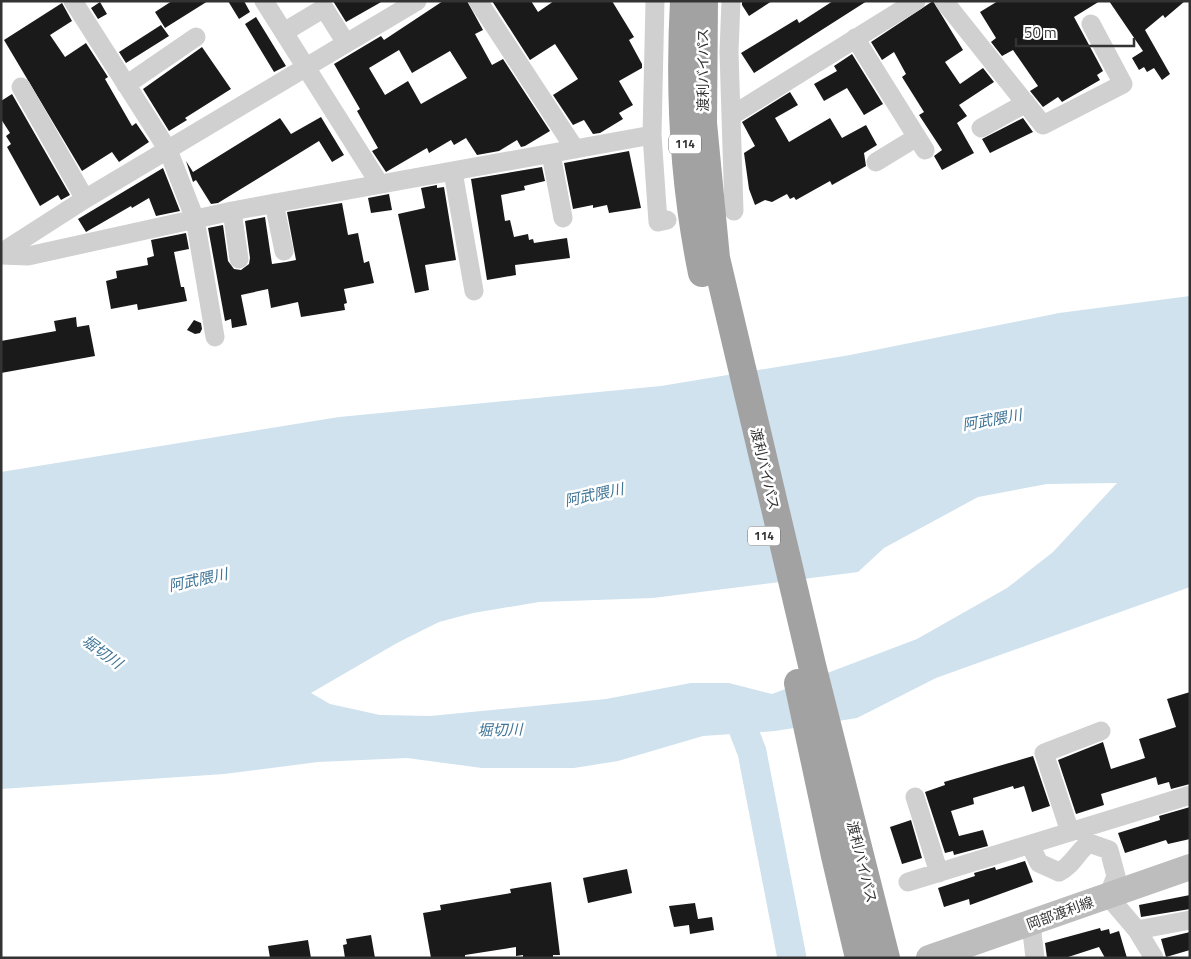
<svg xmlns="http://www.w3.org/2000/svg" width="1191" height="959" viewBox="0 0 1191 959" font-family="'Titillium Web','Noto Sans JP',sans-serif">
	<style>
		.water { fill: #cfe2ee; fill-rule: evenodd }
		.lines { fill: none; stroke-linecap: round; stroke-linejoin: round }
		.river { stroke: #cfe2ee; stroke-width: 29 }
		.building { fill: #1a1a1a; fill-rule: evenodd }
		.minor { stroke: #d0d0d0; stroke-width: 19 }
		.secondary { stroke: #bdbdbd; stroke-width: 26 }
		.trunk { stroke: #a2a2a2; stroke-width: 28 }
		.labels { text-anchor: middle; stroke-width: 5; stroke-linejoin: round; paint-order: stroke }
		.shield { fill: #fff; stroke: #707070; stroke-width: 1 }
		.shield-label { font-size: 12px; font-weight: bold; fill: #333 }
		.street-label { font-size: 14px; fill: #333; stroke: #fff }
		.water-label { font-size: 15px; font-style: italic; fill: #3f7597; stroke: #fff }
	</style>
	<rect width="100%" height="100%" fill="#fff"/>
	<path class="water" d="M1190,296V587L936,678L857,718L775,731L703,736L618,761L574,768H482L407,758L318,762L224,774L1,789V472L339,417L661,386L850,355L1059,313ZM1117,483L1053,552L1007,588L917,639L772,694L729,683H691L606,699L430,716L380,715L330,704L311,693L397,643L439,622L473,613L539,602L653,598L858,572L884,548L978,497L1047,484Z"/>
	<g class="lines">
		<path class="river" d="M718,713L738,716L752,752L792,958"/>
	</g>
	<path class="building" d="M172,1H208L165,28L155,12Z
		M228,1H244L250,12L239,19Z
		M333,1H383L346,22Z
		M443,1H467L483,30L475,34L492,65L503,59L550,131L525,146L521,147L517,140L499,151L477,155L466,138L454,145L451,140L429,153L427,148L386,172L372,151L378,148L357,111L360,109L334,64L381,36L384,40ZM399,50L412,73L450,51L467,78L421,104L408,81L385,95L369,68Z
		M492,1H531L538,12L554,1H612L634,37L629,40L642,64V68L619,81L633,105L619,113L623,119L600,133L593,134L584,120L573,125L553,95L578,79L555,44L530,60Z
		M742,1H772L749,16L742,5Z
		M833,1H867L754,73L741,53L797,19L799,23Z
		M933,1L963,50L945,62L960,84L983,68L994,82L959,105L967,116L957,123L974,153L942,170L934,156L942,150L919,115L924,112L902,77L906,74L894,52L882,60L871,42Z
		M998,1H1100L1074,17L1103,71L1097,75L1100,80L1062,102L1058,97L1043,107L1030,91L1038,86L1013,50L1002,56L991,42L996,38L980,12Z
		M1109,1H1185L1165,18L1163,15L1145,30L1170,74L1162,80L1154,68L1147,72L1144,67L1139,70L1132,58L1143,51Z
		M100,2L107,14L98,19L91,8Z
		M62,3L72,21L50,35L65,57L86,43L108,77L105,79L132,126L136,123L149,142L119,162L112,152L82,171L4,40Z
		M256,17L286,66L274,72L245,24Z
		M161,25L169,36L126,63L119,52Z
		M202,47L231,89L185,118L187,120L169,131L143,89Z
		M852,54L883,104L864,115L847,88L824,101L814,84L837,71L834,66Z
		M790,92L798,105L775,118L789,142L830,118L842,138L866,125L877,145L864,153L866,166L832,185L830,181L796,200L794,197L790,199L787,194L772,202L765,200L755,205L749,189L744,153L755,146L742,122Z
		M12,94L70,195L61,200L58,195L40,206L7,147L11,144L6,136L10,133L1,119V101Z
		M321,117L344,155L332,162L319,141L218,203L211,204L196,180L193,182L186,161L193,172L280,118L291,134Z
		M1023,118L1033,132L990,153L982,139Z
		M629,151L641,208L609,213L607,205L593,208V205L573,209L564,163Z
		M542,167L545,181L524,186L525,190L501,195L505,221L510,220L514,237L528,234L529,240L533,239L534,243L567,238L570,258L515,265L516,275L487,280L471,179Z
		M163,168L180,211L156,216L149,198L132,208L131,206L86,232L78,219Z
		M437,185V188L444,187L456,260L425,265L429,290L415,293L398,214L425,208L421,188Z
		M389,194L392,210L371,213L368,198Z
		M342,203L348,235L358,233L364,263L369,261L374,283L344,289L347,303L344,304L345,310L301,317L298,302L271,308L268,289L241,295L247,325L232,328L231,319L225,321L208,228L223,225L228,261L234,269L241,270L249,264L250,258L245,221L265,217L272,264L286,262L296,260L287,212Z
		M186,233L189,249L174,252L181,287H184L187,301L138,310L137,304L111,309L106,281L117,278L116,271L148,265L147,258L154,256L151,240Z
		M76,317L77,327L89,325L95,356L1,373V341L56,331L54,321Z
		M194,320L201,323L202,329L200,333L195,334L187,330Z
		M1190,692V784L1171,789L1169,782L1158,785L1156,777L1101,794L1104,805L1076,814L1058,760L1103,742L1111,769L1145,758L1139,739L1176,727L1167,699Z
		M1033,756L1050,806L1032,812L1024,786L1014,789L1013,786L973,798L974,804L951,811L959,836L983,830L988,846L954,855L953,851L945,853L925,792L945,785L944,782Z
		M1190,807V839L1168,844L1166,840L1125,853L1118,833L1160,820L1159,816Z
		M911,820L922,858L902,864L890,827Z
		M1025,861L1033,882L970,905L969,899L944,907L938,888L975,876L974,873L995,867L996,870Z
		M627,869L632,893L588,903L583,878Z
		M551,882L560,955H553V957L523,958V955L516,956V947L465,955V958H431L423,913L441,910L440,905L511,893L510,889Z
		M1190,895V909L1141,917L1139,905Z
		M695,903L698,919L712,917L714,930L690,934L689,925L674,927L669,906Z
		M1100,928L1101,931L1109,929L1110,934L1119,931L1127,958H1105L1099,947L1065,958H1047L1045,943Z
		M1190,932V950L1166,957L1161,939Z
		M371,935L375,958H345L343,945L347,944L346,939Z
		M308,940L311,958H270L268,946Z"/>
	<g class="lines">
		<path class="minor" d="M73,1L168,150L195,219L215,337
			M264,1L379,183
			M478,1L575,149
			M655,1L652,135L658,222L667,220
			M731,1L729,52L734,211
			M944,1L1043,125L1123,84L1091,24
			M284,32L324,8L346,43
			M855,38L925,150
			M126,85L196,37
			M21,87L85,199
			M731,116L916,1
			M981,128L1026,103
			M551,154L563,218
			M876,162L917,137
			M453,172L474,291
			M274,203L284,251
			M232,211L239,259
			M1,253L85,199L417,1
			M1,255L28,256L232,211L652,135
			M915,797L939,873
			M1070,832L1044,753L1101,731
			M1030,845L1039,863L1059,872C1072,866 1077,852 1089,843L1109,850L1116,876L1108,896L1137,930L1154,958
			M908,882L1190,795
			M1031,924L1035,958
			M1137,930L1190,920"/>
		<path class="secondary" d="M929,958L1190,867"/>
		<path class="trunk" d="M684,1C679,92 684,185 702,273
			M704,1L703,123L716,258L812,665L886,958
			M798,683L835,856L859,958"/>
	</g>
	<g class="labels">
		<g class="shield">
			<rect x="669" y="134.5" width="32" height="19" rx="4"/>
			<rect x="748" y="526.5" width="32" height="19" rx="4"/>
		</g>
		<g class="shield-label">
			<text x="685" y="148">114</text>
			<text x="764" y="540">114</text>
		</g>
		<g class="street-label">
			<text transform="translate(703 70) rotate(-90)" y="5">渡利バイパス</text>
			<text transform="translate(765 469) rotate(77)" y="5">渡利バイパス</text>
			<text transform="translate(862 862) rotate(76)" y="5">渡利バイパス</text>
			<text transform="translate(1060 913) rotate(-20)" y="5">岡部渡利線</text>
		</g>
		<g class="water-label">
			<text transform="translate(992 420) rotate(-10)" y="5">阿武隈川</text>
			<text transform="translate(594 495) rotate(-12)" y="5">阿武隈川</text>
			<text transform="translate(198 580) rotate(-12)" y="5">阿武隈川</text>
			<text transform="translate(102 652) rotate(36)" y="5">堀切川</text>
			<text transform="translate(500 730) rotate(-1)" y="5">堀切川</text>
		</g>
	</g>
	<rect width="1191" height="959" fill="none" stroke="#333333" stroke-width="5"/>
	<path d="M1016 38v8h118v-8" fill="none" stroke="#333333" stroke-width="2.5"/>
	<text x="1024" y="38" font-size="15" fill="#333333" stroke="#ffffff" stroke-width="4" paint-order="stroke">50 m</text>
</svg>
